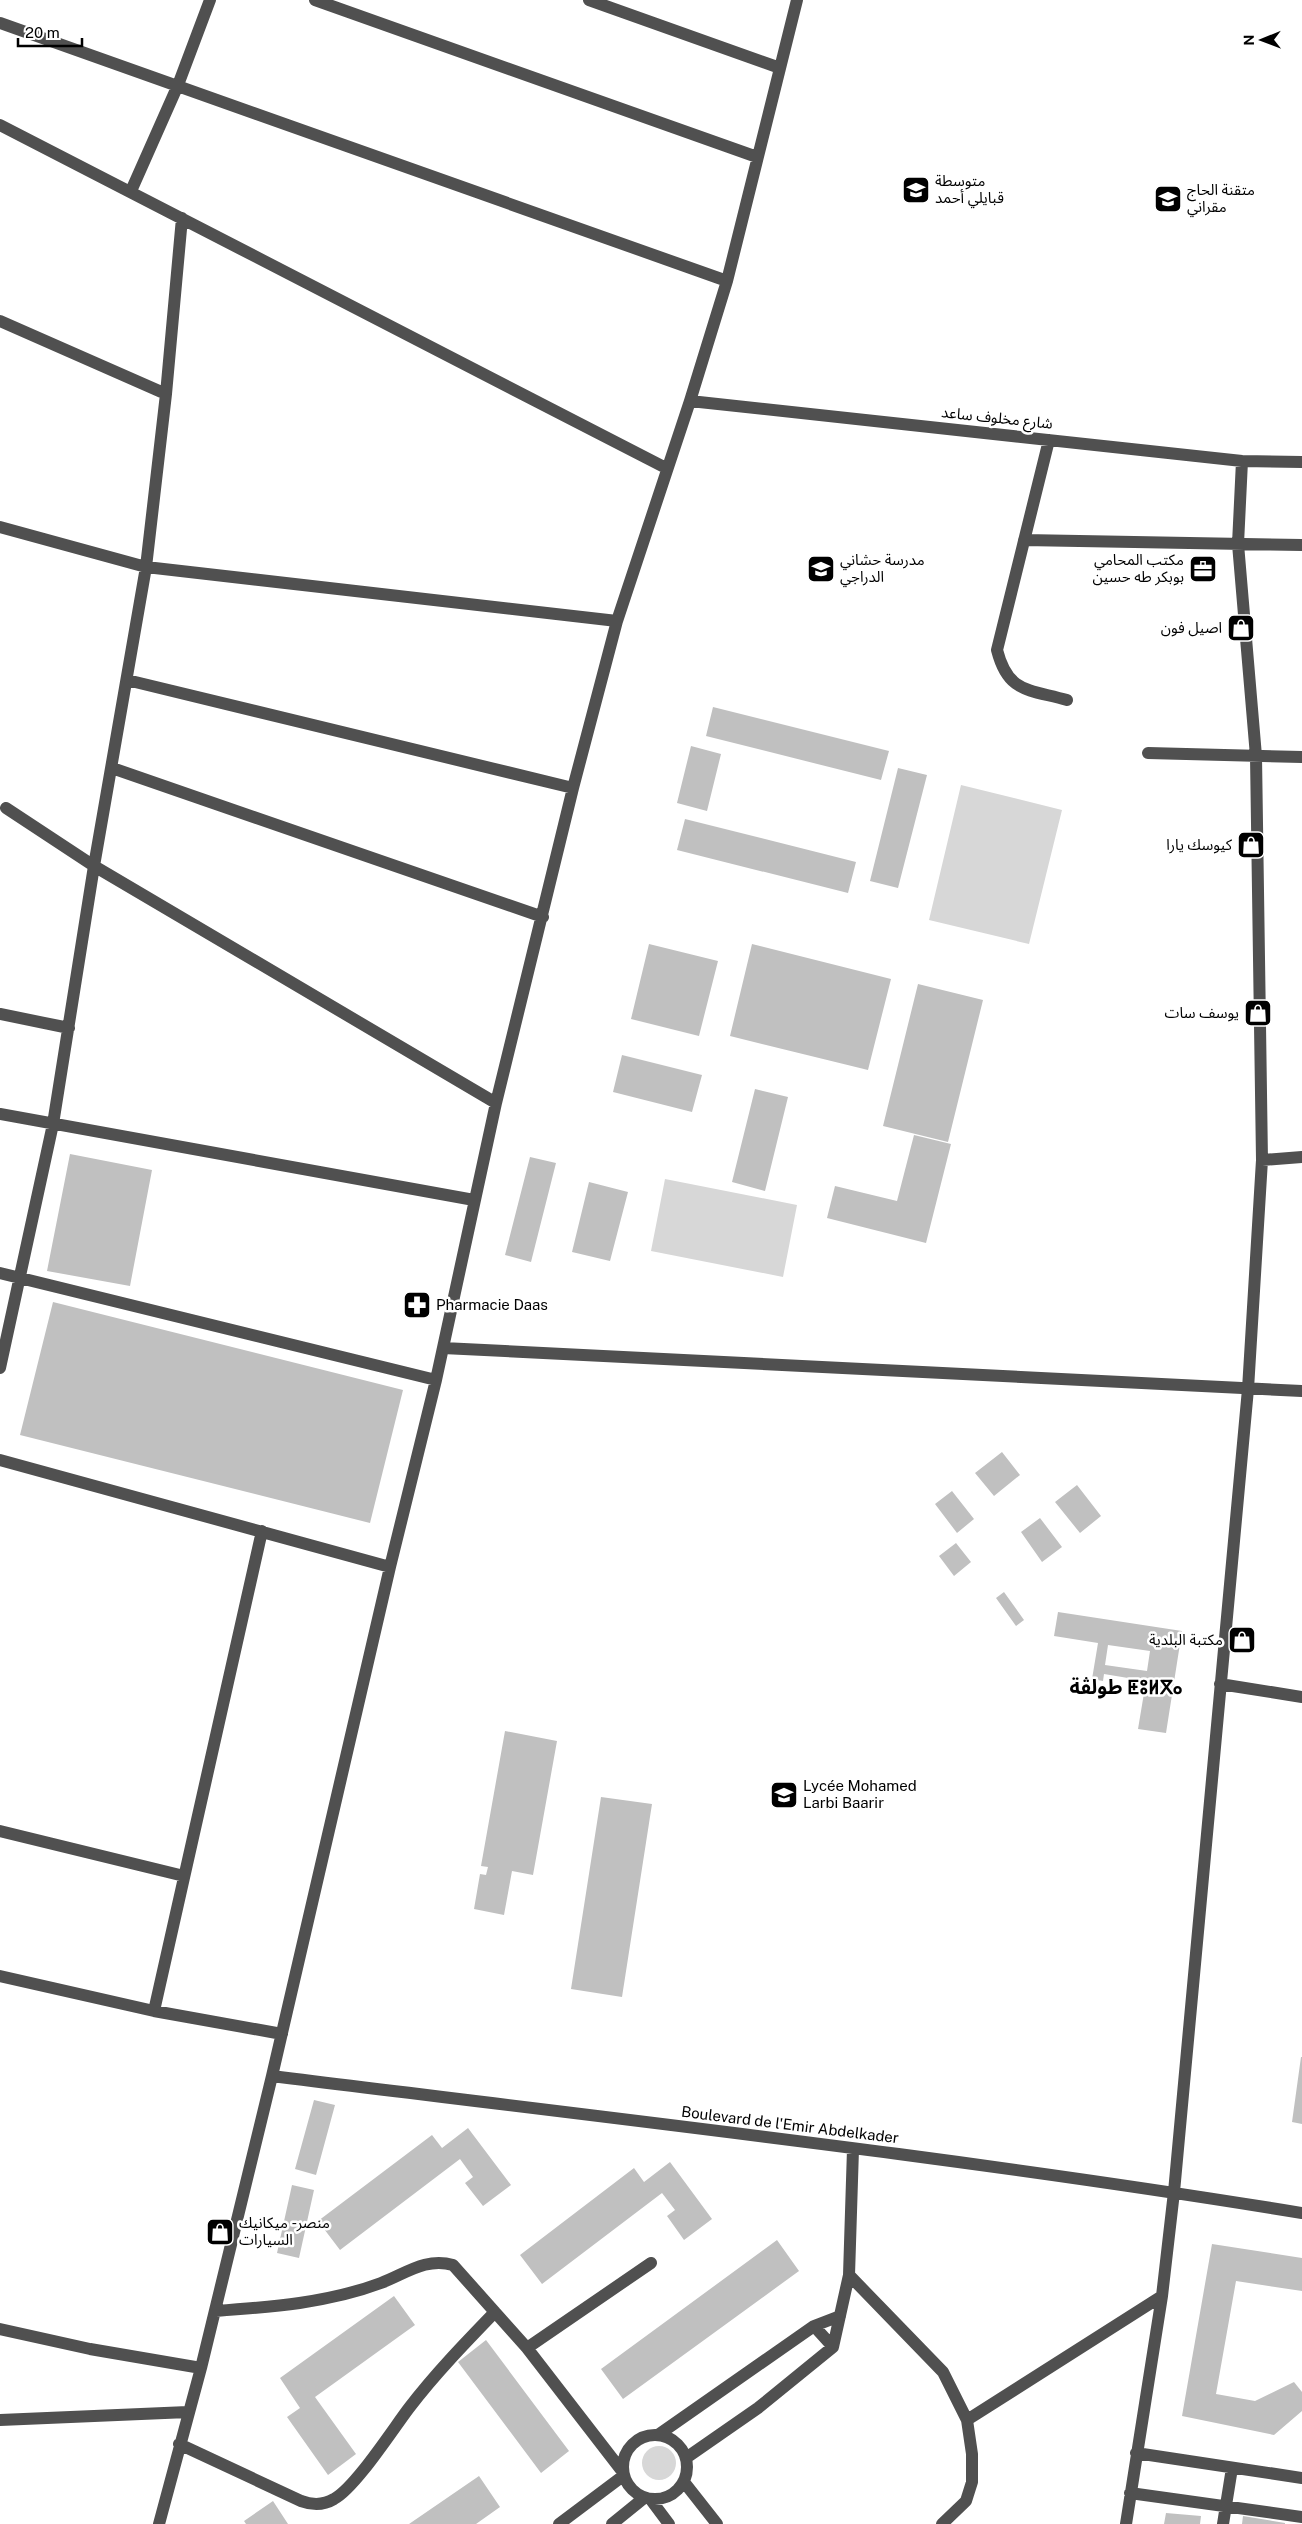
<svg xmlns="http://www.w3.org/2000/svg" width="1302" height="2524" viewBox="0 0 1302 2524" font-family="'Public Sans','Noto Sans Arabic','Noto Sans Tifinagh',sans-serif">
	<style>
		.green { fill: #d7d7d7 }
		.building { fill: #c0c0c0; fill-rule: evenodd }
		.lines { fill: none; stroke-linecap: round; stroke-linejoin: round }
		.minor { stroke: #505050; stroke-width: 12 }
		.labels { text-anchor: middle; stroke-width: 5; stroke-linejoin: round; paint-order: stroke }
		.poi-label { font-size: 15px; fill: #000; stroke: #fff; text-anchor: start }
		.street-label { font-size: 15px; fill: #000; stroke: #fff }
		.district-label { font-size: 20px; font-weight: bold; fill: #000; stroke: #fff }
	</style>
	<rect width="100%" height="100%" fill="#fff"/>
	<path class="green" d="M961,785L1062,810L1029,944L929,920Z
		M665,1179L797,1205L783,1277L651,1251Z
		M642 2463a17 17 0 1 1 34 0a17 17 0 1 1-34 0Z"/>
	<path class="building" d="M713,707L889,751L881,780L706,736Z
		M691,746L721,754L707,811L677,803Z
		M898,768L927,775L898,888L870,881Z
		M685,819L856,862L848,893L677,850Z
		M649,944L718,961L699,1036L631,1019Z
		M752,944L891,979L868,1070L730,1036Z
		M918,984L983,1000L948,1142L883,1126Z
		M622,1055L702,1075L692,1112L613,1092Z
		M755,1089L788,1097L765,1191L732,1182Z
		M914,1135L951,1144L926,1243L827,1218L835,1186L897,1201Z
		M70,1154L152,1170L130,1286L47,1271Z
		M530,1157L556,1163L531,1262L505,1255Z
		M589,1182L628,1192L610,1261L572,1252Z
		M53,1302L403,1390L370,1523L20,1435Z
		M1002,1452L1020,1475L994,1496L975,1473Z
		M1077,1485L1101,1516L1080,1533L1055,1502Z
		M952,1491L974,1519L957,1533L935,1504Z
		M1040,1518L1062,1547L1042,1562L1021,1532Z
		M956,1543L971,1562L954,1576L939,1556Z
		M1004,1592L1024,1620L1016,1626L996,1598Z
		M1058,1612L1182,1631L1166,1733L1138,1729L1146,1681L1104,1674L1103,1681L1092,1679L1098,1643L1054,1636ZM1108,1645L1150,1651L1147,1671L1105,1665Z
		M505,1731L557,1741L533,1875L512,1871L504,1915L474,1909L480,1874L486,1875L488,1867L481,1866Z
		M601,1797L652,1804L622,1997L571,1989Z
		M1301,2057H1302V2124L1292,2122Z
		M314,2100L335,2105L316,2175L295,2169Z
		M468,2128L511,2185L483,2206L465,2183L473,2177L460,2159L340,2250L318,2221L432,2135L442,2148Z
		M670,2162L712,2219L684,2240L667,2216L675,2210L662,2193L542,2284L520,2255L634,2168L644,2182Z
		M292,2185L314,2190L299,2258L277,2253Z
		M777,2240L799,2271L623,2399L601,2369Z
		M1212,2244L1302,2258V2291L1236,2281L1216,2394L1255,2401L1294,2382L1302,2392V2411L1274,2435L1182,2416Z
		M394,2296L415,2325L315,2397L356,2454L328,2475L287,2417L300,2408L280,2378Z
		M486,2340L569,2451L541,2473L458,2362Z
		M479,2476L500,2507L476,2524H409Z
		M273,2501L288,2524H246L244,2521Z
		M1166,2513L1201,2516L1200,2524H1164Z
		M1243,2516L1285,2523V2524H1242Z"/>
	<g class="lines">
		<path class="minor" d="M315,0L757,157
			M589,0L780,68
			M0,23L727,281
			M0,125L666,468
			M131,191L178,85L210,0
			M0,321L166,394
			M690,401L1242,461L1302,462
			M1049,440L997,650C1008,693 1028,689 1067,700
			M0,527L146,567L617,621
			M1024,540L1302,545
			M127,680L573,788
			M1148,753L1302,757
			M112,768L543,917
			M6,808L94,866L496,1103
			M0,1014L69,1028
			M0,1114L474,1200
			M1262,1160L1302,1157
			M0,1273L436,1380
			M443,1348L1302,1391
			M0,1368L53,1124L94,866L146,567L166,394L182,218
			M0,1460L390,1567
			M1220,1684L1302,1697
			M0,1831L184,1876
			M0,1976L154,2011L282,2034
			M154,2011L262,1531
			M272,2076C616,2119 960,2157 1302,2213
			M849,2275L943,2372L967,2420L972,2454V2482L966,2501L942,2524
			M215,2311C271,2307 328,2303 381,2283C405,2274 426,2257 453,2265L527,2348L622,2471
			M814,2326L833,2347
			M0,2329L90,2349L201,2368
			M527,2348L651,2263
			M0,2420L188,2412
			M967,2420L1162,2296
			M623 2467a32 32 0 1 1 64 0a32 32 0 1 1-64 0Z
			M658,2435L814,2326L840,2316
			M179,2444L301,2501C312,2505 324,2505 334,2499C355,2488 393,2429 409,2408C435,2374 465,2343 495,2312
			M1136,2453L1302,2478
			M686,2458L758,2408L833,2347L849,2275L853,2149
			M684,2482L717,2524
			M1130,2493L1302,2517
			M651,2500L669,2524
			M159,2524L201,2368L272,2076L390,1567L436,1380L496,1103L573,788L617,621L690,401L727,281L797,0
			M559,2524L623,2476
			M612,2524L644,2498
			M1126,2524L1162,2296L1174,2192L1248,1389L1262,1160L1256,756L1238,544L1242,461
			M1223,2524L1232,2468"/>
	</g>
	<defs>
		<g id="school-square" transform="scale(1.4375)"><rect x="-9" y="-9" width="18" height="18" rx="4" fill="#000" stroke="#fff"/><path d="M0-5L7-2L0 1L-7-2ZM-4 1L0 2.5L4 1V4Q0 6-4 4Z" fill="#fff"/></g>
		<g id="office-square" transform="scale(1.4375)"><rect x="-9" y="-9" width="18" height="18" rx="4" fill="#000" stroke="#fff"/><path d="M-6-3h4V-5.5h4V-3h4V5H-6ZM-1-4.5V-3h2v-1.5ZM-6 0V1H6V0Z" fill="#fff"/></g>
		<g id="shop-square" transform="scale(1.4375)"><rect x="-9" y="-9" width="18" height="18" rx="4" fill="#000" stroke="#fff"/><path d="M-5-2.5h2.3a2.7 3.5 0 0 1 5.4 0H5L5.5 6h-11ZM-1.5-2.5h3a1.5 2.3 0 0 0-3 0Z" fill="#fff"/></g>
		<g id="pharmacy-square" transform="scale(1.4375)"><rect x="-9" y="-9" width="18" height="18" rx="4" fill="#000" stroke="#fff"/><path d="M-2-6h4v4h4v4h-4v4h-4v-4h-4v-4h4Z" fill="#fff"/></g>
	</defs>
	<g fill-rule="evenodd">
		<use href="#school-square" x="916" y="190"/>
		<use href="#school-square" x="1168" y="199"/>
		<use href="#school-square" x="821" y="569"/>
		<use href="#office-square" x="1203" y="569"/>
		<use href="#shop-square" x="1241" y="628"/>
		<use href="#shop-square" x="1251" y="845"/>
		<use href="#shop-square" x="1258" y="1013"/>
		<use href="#pharmacy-square" x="417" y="1305"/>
		<use href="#shop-square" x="1242" y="1640"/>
		<use href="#school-square" x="784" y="1795"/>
		<use href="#shop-square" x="220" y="2232"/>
	</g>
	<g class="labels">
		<g class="poi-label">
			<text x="935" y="186">متوسطة<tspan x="935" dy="17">قبايلي أحمد</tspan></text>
			<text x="1187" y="195">متقنة الحاج<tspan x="1187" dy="17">مقراني</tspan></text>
			<text x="840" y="565">مدرسة حشاني<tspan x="840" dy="17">الدراجي</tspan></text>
			<text x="1184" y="565" text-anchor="end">مكتب المحامي<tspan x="1184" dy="17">بوبكر طه حسين</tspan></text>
			<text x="1222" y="633" text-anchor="end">اصيل فون</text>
			<text x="1232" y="850" text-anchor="end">كيوسك يارا</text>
			<text x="1239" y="1018" text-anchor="end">يوسف سات</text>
			<text x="436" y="1310">Pharmacie Daas</text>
			<text x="1223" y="1645" text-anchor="end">مكتبة البلدية</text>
			<text x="803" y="1791">Lycée Mohamed<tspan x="803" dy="17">Larbi Baarir</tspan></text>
			<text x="239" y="2228">منصر - ميكانيك<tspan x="239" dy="17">السيارات</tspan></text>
		</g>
		<g class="street-label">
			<text transform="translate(997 418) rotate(6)" y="5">شارع مخلوف ساعد</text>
			<text transform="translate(790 2125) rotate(7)" y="5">Boulevard de l'Emir Abdelkader</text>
		</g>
		<g class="district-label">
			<text x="1126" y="1694">طولڤة ⵟⵓⵍⴳⴰ</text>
		</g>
	</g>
	<g transform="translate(1262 40) rotate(269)" stroke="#ffffff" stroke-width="4" paint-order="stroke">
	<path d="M0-4L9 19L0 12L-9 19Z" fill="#000000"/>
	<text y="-8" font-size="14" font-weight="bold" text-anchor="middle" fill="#000000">N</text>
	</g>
	<path d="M18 38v8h64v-8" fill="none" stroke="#000000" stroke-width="2.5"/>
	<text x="25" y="38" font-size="15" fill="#000000" stroke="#ffffff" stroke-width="4" paint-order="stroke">20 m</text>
</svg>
